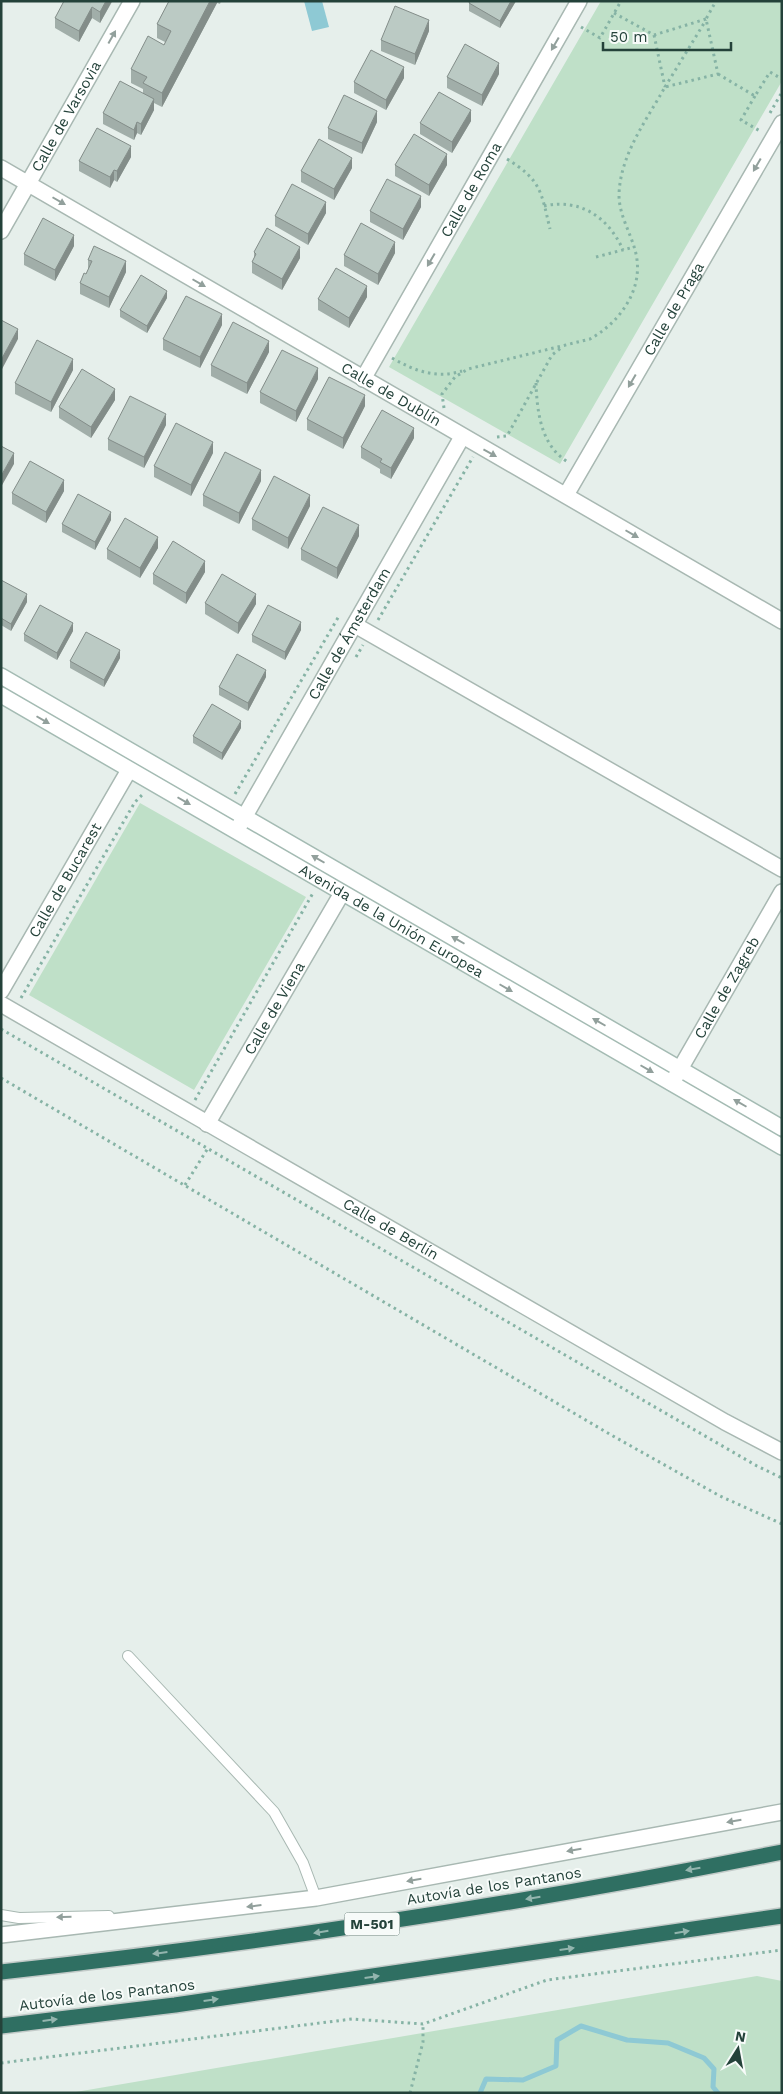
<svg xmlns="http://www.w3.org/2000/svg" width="783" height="2094" viewBox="0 0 783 2094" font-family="'Work Sans',sans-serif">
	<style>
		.green { fill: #bfe0c8 }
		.water { fill: #8ec9d4 }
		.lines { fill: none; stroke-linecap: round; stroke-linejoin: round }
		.stream { stroke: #8ec9d4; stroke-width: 5 }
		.lane-casing { stroke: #a8b8b2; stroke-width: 12 }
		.street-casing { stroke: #a8b8b2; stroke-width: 18 }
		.secondary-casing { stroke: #a4bbb3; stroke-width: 18 }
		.highway-casing { stroke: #c2cac8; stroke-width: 18 }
		.path { stroke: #86b3a5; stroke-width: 3; stroke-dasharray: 2.5 4; stroke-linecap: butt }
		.lane { stroke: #fff; stroke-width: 10 }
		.street { stroke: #fff; stroke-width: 15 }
		.secondary { stroke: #fff; stroke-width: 15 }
		.highway { stroke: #2f6f62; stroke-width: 15 }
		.wall { fill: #a1aea9 }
		.shaded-wall { fill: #838d89 }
		.building { fill: #bbcac4; stroke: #838d89 }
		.oneway { fill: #92a09c }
		.oneway2 { fill: #93b5ae }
		.labels { text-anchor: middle; stroke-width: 4; stroke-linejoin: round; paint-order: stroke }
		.shield { fill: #f7fbf9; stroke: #637a73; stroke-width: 1 }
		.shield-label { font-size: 14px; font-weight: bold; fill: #24423a }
		.street-label { font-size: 15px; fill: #24423a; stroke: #f7fbf9 }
	</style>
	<rect width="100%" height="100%" fill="#e6efeb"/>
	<path class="green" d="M601,1H782V81L560,464L389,367Z
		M140,803L306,897L194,1090L29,995Z
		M757,1976L782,1981V2093H70Z"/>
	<path class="water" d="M304,1H322L329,27L312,31Z"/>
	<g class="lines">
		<path class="stream" d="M480,2093L486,2079L523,2080L556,2066L557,2040L581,2026L627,2040L668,2043L704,2058L714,2069L713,2087L718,2093"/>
		<g class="lane-casing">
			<path id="lane" d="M128,1656L274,1812L303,1863L316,1898
				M1,1915L19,1918L109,1916"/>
		</g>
		<g class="street-casing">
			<g id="street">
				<path id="s1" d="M1,168L782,621"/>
				<path id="s2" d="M1,231L132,1"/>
				<path id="s3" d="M363,379L579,1"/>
				<path id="s4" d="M566,495L782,123"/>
				<path d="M355,625L782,869"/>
				<path id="s5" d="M238,828L462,437"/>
				<path id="s6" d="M1,991L129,770"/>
				<path id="s7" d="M1,1004L725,1422L782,1452"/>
				<path id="s8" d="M672,1083L782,892"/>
				<path id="s9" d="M207,1124L342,893"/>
				<path d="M1,1935L316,1898L782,1812"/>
			</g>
		</g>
		<g class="secondary-casing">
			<g id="secondary">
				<path d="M1,676L782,1128"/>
				<path id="s10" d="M1,695L782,1147"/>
			</g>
		</g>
		<g class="highway-casing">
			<path id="highway" d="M1,1972C263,1943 524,1904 782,1852
				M1,2026L175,2005L782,1916"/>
		</g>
		<path class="path" d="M614,13L654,35L706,19
			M581,27L600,38L621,1
			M654,35L665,87
			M718,74L755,96L770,72L782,79
			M665,87L706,20
			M755,96L741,120L760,131
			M770,113L782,92
			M507,159C541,180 541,191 550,229
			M544,206C581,198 609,218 623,250
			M596,257L634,247
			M392,358C415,371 436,379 462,371
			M536,383C537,412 541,446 568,462
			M444,408L442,394L455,377L468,369L590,339C619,323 644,290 636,254C632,235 619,216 619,195C620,155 646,121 665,87L718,74L706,19L716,1
			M497,437L507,436L552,355L561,348
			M378,620L473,457
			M356,657L363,645
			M235,794L339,616
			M21,998L135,802L143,794
			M1,1029L757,1466L782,1478
			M1,1078L613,1436L720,1496L782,1524
			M195,1100L313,893
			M185,1185L208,1148
			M1,2063L352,2019L423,2024L547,1980L782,1950
			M410,2093L423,2042V2024"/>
		<use href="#lane" class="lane"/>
		<use href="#street" class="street"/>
		<use href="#secondary" class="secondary"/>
		<use href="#highway" class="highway"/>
	</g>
	<path class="wall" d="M169,1H221L220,4L217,3L162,107L154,103V110L141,135L137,133L134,140L103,124V113L143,93V89L131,83V69L164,45L165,42L157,38V24Z
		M470,1H516L500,28L469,11V3Z
		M112,2L100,23L92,18L79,42L55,28V18Z
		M429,31L415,65L381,51V40Z
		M499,74L482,106L447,88V77Z
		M404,78L386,110L354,93V82Z
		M471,121L452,153L420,134V123Z
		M377,122L362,154L328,139V128Z
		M131,157L117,182L114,180L110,188L79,171V161Z
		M395,165H447L429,196L395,176Z
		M352,168L334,200L301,182V171Z
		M421,207L403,240L370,222V211Z
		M326,213L308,245L275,226V216Z
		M74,246L55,281L24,265V254Z
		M254,252L300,258L282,290L252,273V262L254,258Z
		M395,253L378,285L344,266V255Z
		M88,260L126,272L109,308L80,294V283L86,274L88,270Z
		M367,297L349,328L318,310V299Z
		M167,298L147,333L120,317V310Z
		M222,325L200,368L163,350V339Z
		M269,352L247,394L211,376V365Z
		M73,370L51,412L15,394V383Z
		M318,379L296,422L260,403V392Z
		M115,400L91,438L59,418V407Z
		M365,406L343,449L307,430V419Z
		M166,425L144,468L108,450V439Z
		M414,438L391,479L380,473V469L361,458V447Z
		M213,453L191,496L154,477V466Z
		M261,481L239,524L203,506V495Z
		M64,491L46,523L12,504V493Z
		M310,506L288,549L252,530V519Z
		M111,520L95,550L62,532V524Z
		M359,536L337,579L301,560V549Z
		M158,548L140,578L107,559V549Z
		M205,572L186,604L153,584V574Z
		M1,580L27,602L11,631L1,625Z
		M205,603L256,604L238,634L205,614Z
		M301,630L285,660L252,642V635Z
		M73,631L57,660L24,641V634Z
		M120,658L104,687L70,668V661Z
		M266,677L248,711L219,695V687Z
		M241,728L222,760L193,743V736Z"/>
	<path class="shaded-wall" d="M106,1H112L100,23V12Z
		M210,1H217V3L162,107V93Z
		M511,1H516L500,28V21Z
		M92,7V18L79,42V31Z
		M429,20V31L415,65V54Z
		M499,63V74L482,106V95Z
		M404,67V78L386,110V100Z
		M154,99V110L141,135V124Z
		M471,110V121L452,153V142Z
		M377,111V122L362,154V143Z
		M137,122V133L134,140V130Z
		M131,146V157L117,182V171Z
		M447,154V165L429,196V185Z
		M352,158V168L334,200V189Z
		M114,170V180L110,188V177Z
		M421,196V207L403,240V229Z
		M326,202V213L308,245V234Z
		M74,235V246L55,281V270Z
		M395,242V253L378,285V274Z
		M300,247V258L282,290V279Z
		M126,261V272L109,308V297Z
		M367,286V297L349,328V318Z
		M167,291V298L147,333V326Z
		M222,314V325L200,368V357Z
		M18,329V339L1,371V360Z
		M269,341V352L247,394V383Z
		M73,359V370L51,412V402Z
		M318,368V379L296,422V411Z
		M115,389V400L91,438V427Z
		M365,395V406L343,449V438Z
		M166,414V425L144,468V457Z
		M414,428V438L391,479V468Z
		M213,442V453L191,496V485Z
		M14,453V464L1,487V476Z
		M261,470V481L239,524V513Z
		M64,480V491L46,523V512Z
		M310,495V506L288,549V538Z
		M111,512V520L95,550V542Z
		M359,525V536L337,579V568Z
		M158,537V548L140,578V568Z
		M205,561V572L186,604V593Z
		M27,594V602L11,631V624Z
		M256,594V604L238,634V623Z
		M301,622V630L285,660V652Z
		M73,623V631L57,660V653Z
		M120,650V658L104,687V680Z
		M266,670V677L248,711V703Z
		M241,721V728L222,760V753Z"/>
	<path class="building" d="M64,1H106L100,12L92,7L79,31L55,18Z
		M169,1H210L162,93L143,83L147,77L131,69L148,36L164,45L171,31L157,24Z
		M470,1H511L500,21L469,3Z
		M395,6L429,20L415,54L381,40Z
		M465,44L499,63L482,95L447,77Z
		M371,50L404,67L386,100L354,82Z
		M120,81L154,99L141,124L137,122L134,130L103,113Z
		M439,92L471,110L452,142L420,123Z
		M344,95L377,111L362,143L328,128Z
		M97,128L131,146L117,171L114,170L110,177L79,161Z
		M414,134L447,154L429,185L395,165Z
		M319,139L352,158L334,189L301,171Z
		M387,179L421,196L403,229L370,211Z
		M292,184L326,202L308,234L275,216Z
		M43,218L74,235L55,270L24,254Z
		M361,223L395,242L378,274L344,255Z
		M267,228L300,247L282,279L252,262L256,254L254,252Z
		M94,246L126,261L109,297L80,283L84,273L86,274L92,261L88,260Z
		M336,268L367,286L349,318L318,299Z
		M141,275L167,291L147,326L120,310Z
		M186,296L222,314L200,357L163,339Z
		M1,320L18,329L1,360Z
		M233,322L269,341L247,383L211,365Z
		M37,340L73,359L51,402L15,383Z
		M282,350L318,368L296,411L260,392Z
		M82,369L115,389L91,427L59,407Z
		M329,377L365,395L343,438L307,419Z
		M130,396L166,414L144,457L108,439Z
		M382,410L414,428L391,468L380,462L382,459L361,447Z
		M176,423L213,442L191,485L154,466Z
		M1,446L14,453L1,476Z
		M225,452L261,470L239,513L203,495Z
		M30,461L64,480L46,512L12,493Z
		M274,476L310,495L288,538L252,519Z
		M78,494L111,512L95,542L62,524Z
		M323,507L359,525L337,568L301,549Z
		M125,518L158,537L140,568L107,549Z
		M173,541L205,561L186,593L153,574Z
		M222,574L256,594L238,623L205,603Z
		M1,580L27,594L11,624L1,618Z
		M40,605L73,623L57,653L24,634Z
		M268,605L301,622L285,652L252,635Z
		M86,632L120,650L104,680L70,661Z
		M237,654L266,670L248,703L219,687Z
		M212,704L241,721L222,753L193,736Z"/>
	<defs><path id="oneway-solid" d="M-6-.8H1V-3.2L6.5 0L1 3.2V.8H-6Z" transform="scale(1.25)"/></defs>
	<g class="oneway">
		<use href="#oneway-solid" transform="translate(112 37) rotate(-61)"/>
		<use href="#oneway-solid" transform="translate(555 44) rotate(120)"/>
		<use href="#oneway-solid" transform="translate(757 165) rotate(120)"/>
		<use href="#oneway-solid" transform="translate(59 201) rotate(30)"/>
		<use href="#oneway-solid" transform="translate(431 260) rotate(120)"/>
		<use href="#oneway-solid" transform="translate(199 283) rotate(30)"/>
		<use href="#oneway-solid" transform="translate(632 381) rotate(120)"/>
		<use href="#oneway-solid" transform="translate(490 453) rotate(29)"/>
		<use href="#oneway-solid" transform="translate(632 534) rotate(30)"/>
		<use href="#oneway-solid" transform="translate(43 720) rotate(30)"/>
		<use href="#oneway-solid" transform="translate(184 801) rotate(30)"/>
		<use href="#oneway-solid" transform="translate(318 859) rotate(-150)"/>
		<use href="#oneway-solid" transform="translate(458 940) rotate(-150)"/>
		<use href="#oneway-solid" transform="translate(506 988) rotate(30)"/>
		<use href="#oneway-solid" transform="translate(599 1022) rotate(-150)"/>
		<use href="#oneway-solid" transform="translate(647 1069) rotate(30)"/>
		<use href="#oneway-solid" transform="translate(740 1103) rotate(-150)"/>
		<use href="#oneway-solid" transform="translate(734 1821) rotate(170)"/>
		<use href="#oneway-solid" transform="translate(574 1850) rotate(170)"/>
		<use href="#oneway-solid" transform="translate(414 1880) rotate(170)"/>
		<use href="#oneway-solid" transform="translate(254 1906) rotate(173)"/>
		<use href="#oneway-solid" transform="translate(64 1917) rotate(179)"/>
	</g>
	<g class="oneway2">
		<use href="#oneway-solid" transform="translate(693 1869) rotate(170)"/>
		<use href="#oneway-solid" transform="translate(533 1898) rotate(171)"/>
		<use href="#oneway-solid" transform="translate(321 1932) rotate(171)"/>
		<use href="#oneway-solid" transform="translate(682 1932) rotate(-9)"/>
		<use href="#oneway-solid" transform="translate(567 1949) rotate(-8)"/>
		<use href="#oneway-solid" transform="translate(160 1953) rotate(173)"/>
		<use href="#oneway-solid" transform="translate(372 1977) rotate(-8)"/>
		<use href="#oneway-solid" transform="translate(211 2000) rotate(-8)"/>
		<use href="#oneway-solid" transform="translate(50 2020) rotate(-7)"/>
	</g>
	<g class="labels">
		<rect class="shield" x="344.5" y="1912.5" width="55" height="23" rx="4"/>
		<g class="shield-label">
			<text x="372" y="1929">M-501</text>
		</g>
		<g class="street-label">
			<text dy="5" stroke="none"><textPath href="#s2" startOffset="132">Calle de Varsovia</textPath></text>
			<text dy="5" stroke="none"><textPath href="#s3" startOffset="218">Calle de Roma</textPath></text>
			<text dy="5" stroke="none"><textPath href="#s4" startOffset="215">Calle de Praga</textPath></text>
			<text dy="5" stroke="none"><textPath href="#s1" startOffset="451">Calle de Dublín</textPath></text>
			<text dy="5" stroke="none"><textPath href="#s5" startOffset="224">Calle de Ámsterdam</textPath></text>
			<text dy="5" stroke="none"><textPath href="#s6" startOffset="128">Calle de Bucarest</textPath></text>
			<text dy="5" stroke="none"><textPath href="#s10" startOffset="451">Avenida de la Unión Europea</textPath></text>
			<text dy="5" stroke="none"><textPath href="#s8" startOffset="110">Calle de Zagreb</textPath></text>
			<text dy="5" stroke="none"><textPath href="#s9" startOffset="134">Calle de Viena</textPath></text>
			<text dy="5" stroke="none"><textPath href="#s7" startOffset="450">Calle de Berlín</textPath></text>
			<text transform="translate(494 1886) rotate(-9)" y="5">Autovía de los Pantanos</text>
			<text transform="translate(107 1995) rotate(-7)" y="5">Autovía de los Pantanos</text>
		</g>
	</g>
	<rect width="783" height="2094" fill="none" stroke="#24423a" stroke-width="5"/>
	<g transform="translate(738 2049) rotate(11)" stroke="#f7fbf9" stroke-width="4" paint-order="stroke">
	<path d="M0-4L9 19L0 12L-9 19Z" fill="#24423a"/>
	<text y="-8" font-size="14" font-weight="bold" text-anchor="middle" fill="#24423a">N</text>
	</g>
	<path d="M603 42v8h128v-8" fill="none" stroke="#24423a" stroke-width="2.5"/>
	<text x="610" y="42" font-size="15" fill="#24423a" stroke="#f7fbf9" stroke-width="4" paint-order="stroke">50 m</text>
</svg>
